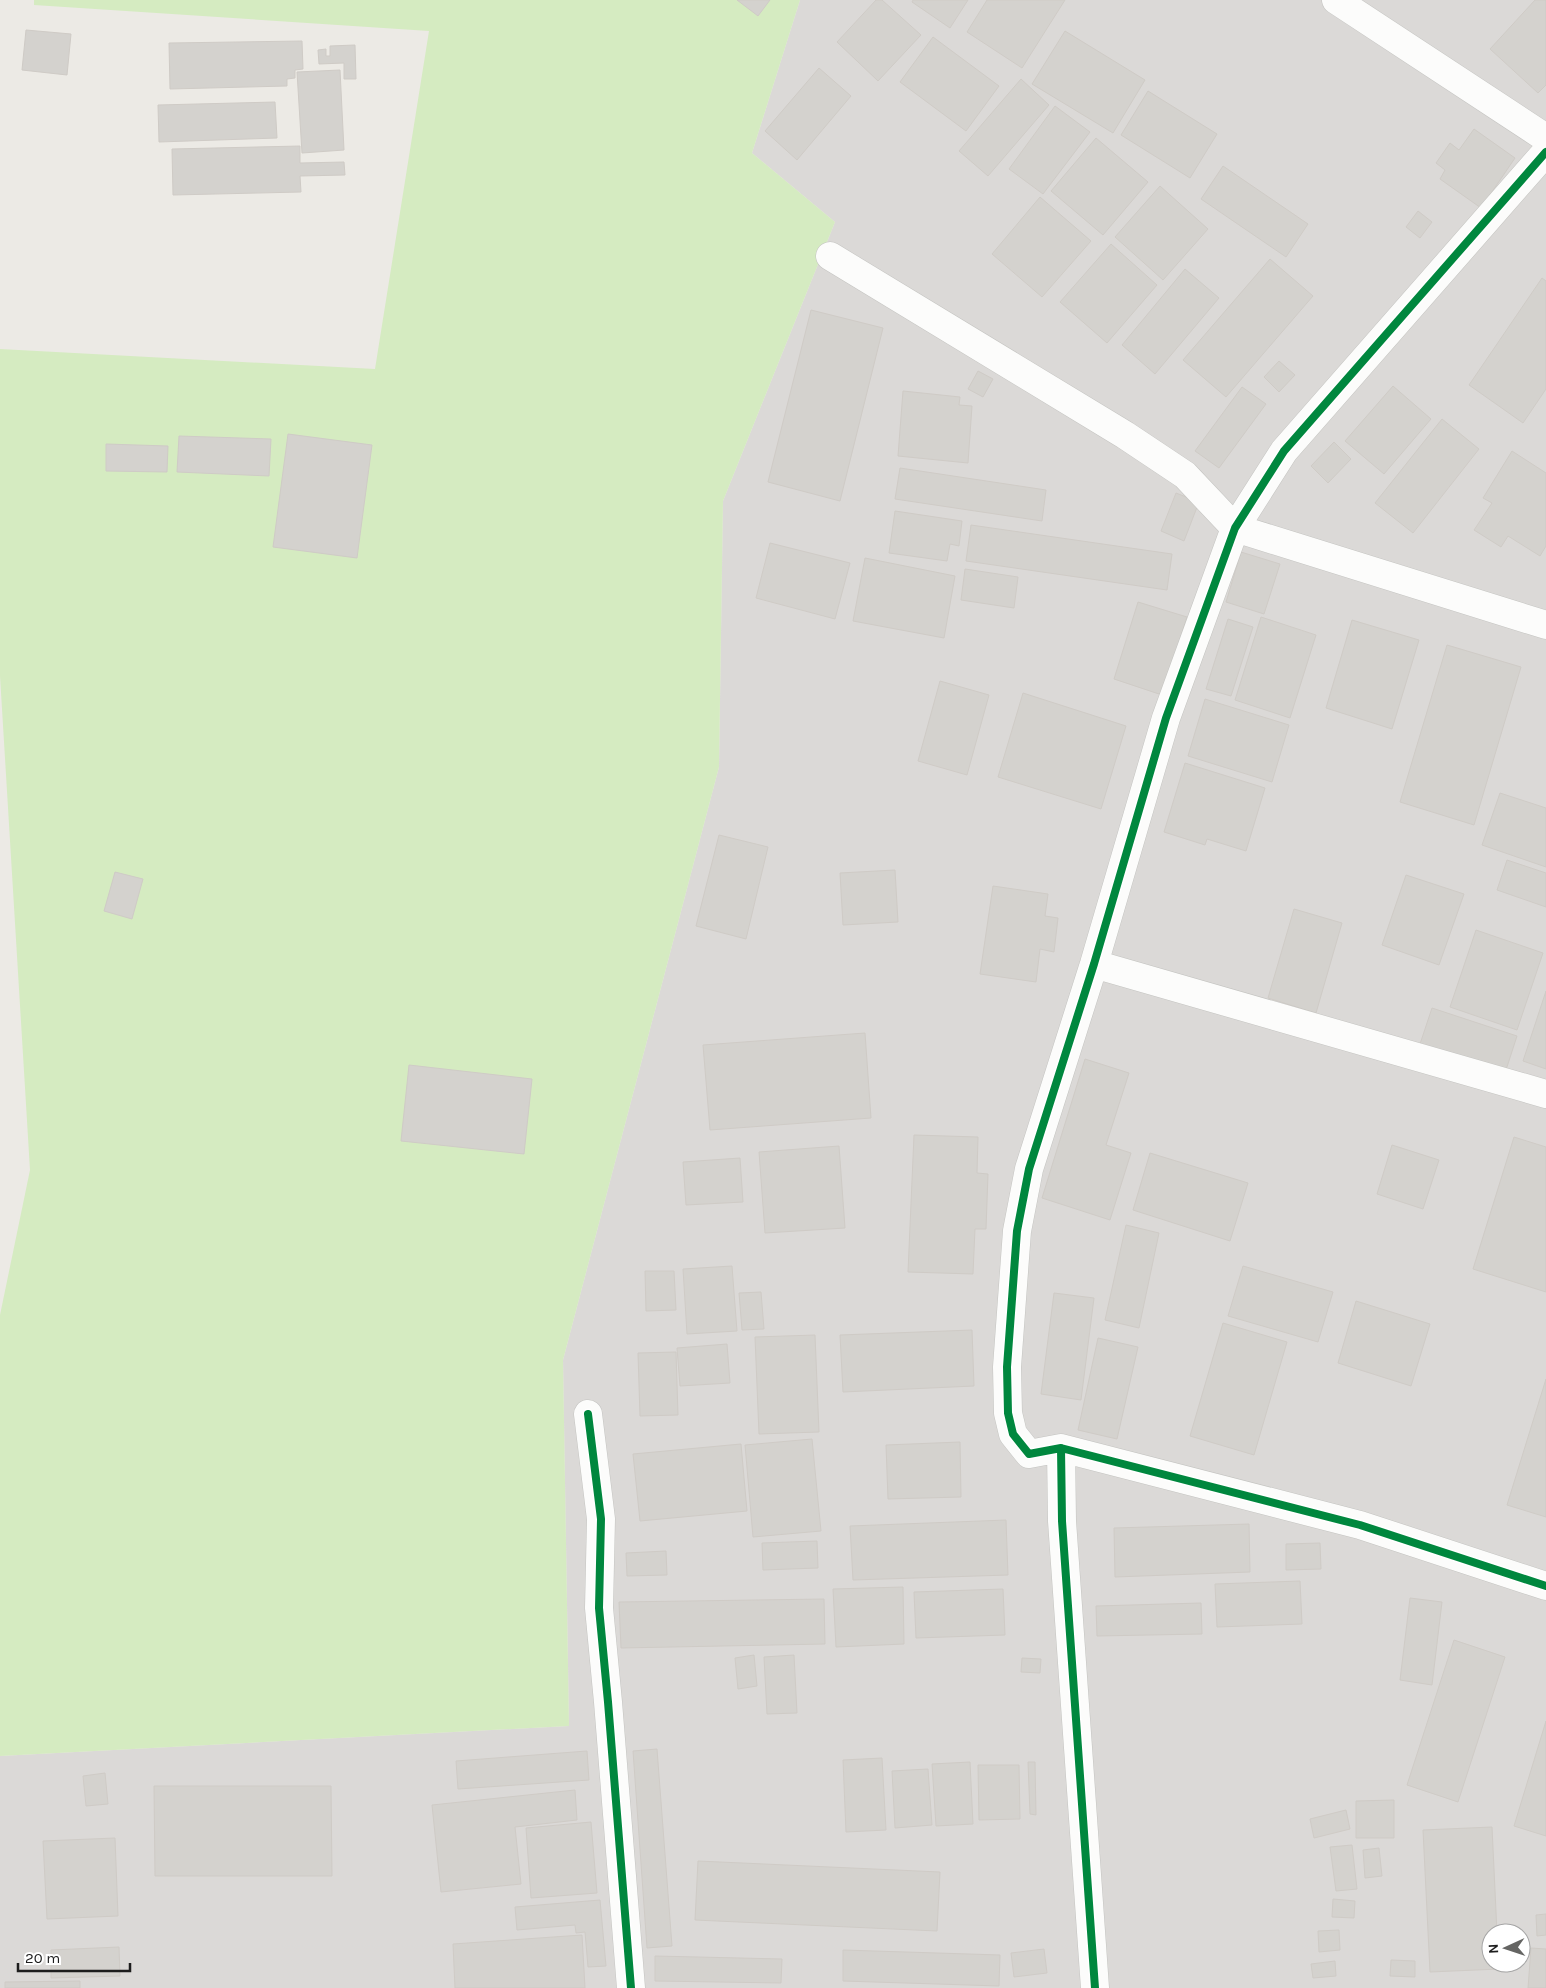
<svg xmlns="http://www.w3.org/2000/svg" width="1546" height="1988" viewBox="0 0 1546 1988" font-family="Karla,sans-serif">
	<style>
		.residential { fill: #dbd9d7; fill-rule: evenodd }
		.grass { fill: #d5ebc1 }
		.building { fill: #d4d2ce; stroke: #cfcbc6 }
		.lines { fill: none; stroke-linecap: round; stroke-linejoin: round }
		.street-casing { stroke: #c4c4c1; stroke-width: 29 }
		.street { stroke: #fcfcfb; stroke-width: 28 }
		.cycleway-casing { stroke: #fff; stroke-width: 11 }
		.cycleway { stroke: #00873e; stroke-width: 8 }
	</style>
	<rect width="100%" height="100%" fill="#eceae5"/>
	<path class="residential" d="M800,0H1546V1988H0V1756L569,1726L563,1360L719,767L723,501L835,222L752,153ZM1491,1933H1521V1963H1491Z"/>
	<path class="grass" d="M34,0H800L752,153L835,222L723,501L719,767L563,1360L569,1726L0,1756V1315L30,1170L0,676V349L375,369L429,31L34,5Z"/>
	<path class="building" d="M737,0H770L758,16Z
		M876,0H882L921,35L878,81L837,42Z
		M913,0H968L950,28L912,2Z
		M987,0H1065L1022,68L967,32Z
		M1535,0H1546V85L1538,93L1490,49Z
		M26,30L71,34L67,75L22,70Z
		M1065,31L1145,80L1113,133L1032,84Z
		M933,37L999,86L966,131L900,82Z
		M302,41L303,69L295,70V78L287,79V86L170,89L169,43Z
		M355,45L356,79H344V63L319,64L318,50L326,49V56H330V46Z
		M819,68L851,96L797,160L765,131Z
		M340,70L344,150L302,153L297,72Z
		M1021,79L1049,105L988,176L959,151Z
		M1148,91L1217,134L1190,178L1121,135Z
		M275,102L277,138L159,142L158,105Z
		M1055,106L1090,132L1043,194L1009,169Z
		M1474,129L1515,158L1481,208L1440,179L1445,170L1436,163L1450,143L1459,150Z
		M1096,138L1148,182L1103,235L1051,191Z
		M300,146V163L344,162L345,175L300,176L301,192L173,195L172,149Z
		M1223,166L1308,224L1286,257L1201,199Z
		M1160,186L1208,229L1163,280L1115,237Z
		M1040,197L1091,241L1042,297L992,254Z
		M1418,211L1432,222L1420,238L1406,227Z
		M1111,244L1157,285L1107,343L1060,302Z
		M1270,259L1313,296L1226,397L1183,360Z
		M1185,269L1219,298L1155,374L1122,345Z
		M1542,278L1546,281V389L1523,423L1469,385Z
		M811,310L883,328L840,501L768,482Z
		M1279,361L1295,375L1279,392L1264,377Z
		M978,371L993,379L983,397L968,389Z
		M1393,386L1431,419L1384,474L1345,441Z
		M1242,387L1266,404L1219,468L1195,451Z
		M903,391L960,397L959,405L972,406L968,463L898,456Z
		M1442,419L1479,449L1413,533L1375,503Z
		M288,434L372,445L357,558L273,547Z
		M179,436L271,439L269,476L177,472Z
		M1334,442L1351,459L1328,483L1311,466Z
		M106,444L168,446L167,472L106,471Z
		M1512,451L1546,473V546L1540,556L1508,536L1501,547L1474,530L1492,503L1483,498Z
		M900,468L1046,490L1042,521L895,499Z
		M1176,493L1199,502L1184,541L1161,531Z
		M895,511L962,521L959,546L950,544L947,561L889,553Z
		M971,525L1172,554L1167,590L966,561Z
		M770,543L850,563L835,619L756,598Z
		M1241,552L1280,564L1264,614L1226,602Z
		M865,558L955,576L944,638L853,621Z
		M965,569L1018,577L1014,608L961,600Z
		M1138,602L1187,617L1162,695L1114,679Z
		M1261,617L1316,635L1290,718L1235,700Z
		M1228,619L1253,627L1231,696L1206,689Z
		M1352,620L1419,640L1392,729L1326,708Z
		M1447,645L1521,667L1474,825L1400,802Z
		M940,681L989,695L967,775L918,761Z
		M1023,693L1126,726L1101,809L998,777Z
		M1205,699L1289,725L1272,782L1188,756Z
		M1185,763L1265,788L1246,851L1207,839L1205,845L1164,832Z
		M1500,793L1546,808V867L1482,845Z
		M719,835L768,847L746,939L696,926Z
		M1507,860L1546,873V907L1497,890Z
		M895,870L898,922L843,925L840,873Z
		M115,872L143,879L132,919L104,911Z
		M1406,875L1464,894L1439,965L1382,945Z
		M993,886L1048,894L1045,916L1058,918L1054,952L1040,949L1036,982L980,974Z
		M1294,909L1342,923L1316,1013L1268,998Z
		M1476,930L1543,953L1517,1030L1450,1007Z
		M1546,991V1069L1523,1061Z
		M1432,1008L1517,1036L1505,1073L1420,1044Z
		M865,1033L871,1118L710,1130L703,1045Z
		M1085,1059L1129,1073L1106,1145L1131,1153L1110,1220L1042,1198Z
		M409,1065L532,1079L524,1154L401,1141Z
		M914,1135L978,1137L977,1173L988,1174L986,1229H975L973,1274L908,1272Z
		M1514,1137L1546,1147V1292L1473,1269Z
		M1392,1145L1439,1160L1423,1209L1377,1194Z
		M839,1146L845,1228L765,1233L759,1152Z
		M1150,1153L1248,1183L1230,1241L1133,1210Z
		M740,1158L743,1202L686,1205L683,1162Z
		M1126,1225L1159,1233L1139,1328L1105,1320Z
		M732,1266L737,1331L687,1334L683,1269Z
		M1243,1266L1333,1292L1318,1342L1228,1316Z
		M645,1271H674L676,1310L646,1311Z
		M761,1292L764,1329L742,1330L739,1293Z
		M1054,1293L1094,1298L1081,1400L1041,1394Z
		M1356,1301L1430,1324L1411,1386L1338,1363Z
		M1223,1323L1287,1342L1254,1455L1190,1436Z
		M972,1330L974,1386L843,1392L840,1335Z
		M815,1335L819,1432L759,1434L755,1337Z
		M1098,1338L1138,1347L1117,1439L1078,1430Z
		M727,1344L730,1383L680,1386L677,1348Z
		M676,1352L678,1415L640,1416L638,1353Z
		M1546,1379V1517L1507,1505Z
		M812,1439L821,1531L753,1537L745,1445Z
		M960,1442L961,1497L888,1499L886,1445Z
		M741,1444L747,1511L640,1521L633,1454Z
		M1006,1520L1008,1575L853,1580L850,1526Z
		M1249,1524L1250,1572L1115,1577L1114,1528Z
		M817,1541L818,1568L763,1570L762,1543Z
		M1320,1543L1321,1569L1286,1570V1544Z
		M666,1551L667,1575L627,1576L626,1553Z
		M1300,1581L1302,1624L1217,1627L1215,1584Z
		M903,1587L904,1644L836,1647L833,1589Z
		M1003,1589L1005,1635L916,1638L914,1592Z
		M1410,1598L1442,1602L1432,1685L1400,1680Z
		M824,1599L825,1644L621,1648L619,1602Z
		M1201,1603L1202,1634L1097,1636L1096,1606Z
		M1454,1640L1505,1657L1458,1802L1407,1785Z
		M754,1655L757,1686L738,1689L735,1658Z
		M794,1655L797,1713L767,1714L764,1657Z
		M1022,1658L1041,1659L1040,1673L1021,1672Z
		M1546,1721V1836L1514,1826Z
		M657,1749L672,1946L647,1948L633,1751Z
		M587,1751L589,1780L458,1789L456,1761Z
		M882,1758L886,1830L846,1832L843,1760Z
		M970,1762L973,1824L936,1826L932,1764Z
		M1028,1762H1035L1036,1815L1030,1814Z
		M978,1765H1019L1020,1819L979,1820Z
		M928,1769L932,1825L895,1828L892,1771Z
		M105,1773L108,1804L86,1806L83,1776Z
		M154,1786H331L332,1876H155Z
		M575,1790L577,1820L515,1827L521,1884L441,1892L432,1805Z
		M1394,1800V1838H1356V1801Z
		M1346,1810L1350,1829L1314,1838L1310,1819Z
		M591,1822L597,1893L531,1898L526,1828Z
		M1492,1827L1497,1933H1491V1963H1498L1499,1969L1430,1972L1423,1830Z
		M115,1838L118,1916L47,1919L43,1841Z
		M1352,1845L1357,1889L1336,1891L1330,1847Z
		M1379,1848L1382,1876L1365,1878L1363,1850Z
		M698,1861L940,1872L937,1931L695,1920Z
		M1333,1899L1355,1901L1354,1918L1332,1917Z
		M600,1900L606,1966L588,1967L585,1932L576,1933L575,1925L517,1930L515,1907Z
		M1546,1914V1935L1537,1936L1536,1915Z
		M1339,1930L1340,1950L1319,1952L1318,1931Z
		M582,1935L585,1988H455L453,1944Z
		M119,1947L120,1976L51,1978V1950Z
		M1531,1948L1546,1949V1988H1528Z
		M1044,1949L1047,1973L1014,1977L1011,1953Z
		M843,1950L1000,1955L999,1986L843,1981Z
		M655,1956L782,1959L781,1983L655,1981Z
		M1391,1960L1415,1961V1977L1390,1976Z
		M1335,1961L1336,1976L1313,1978L1311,1964Z
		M80,1981V1988H5V1982Z"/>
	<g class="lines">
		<g class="street-casing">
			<path id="street" d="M1336,0L1546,138
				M830,256L1125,435L1185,475L1235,528L1546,625
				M1094,964L1546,1094
				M588,1414L601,1519L599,1608L608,1702L631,1988
				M1061,1448L1360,1525L1546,1586
				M1095,1988L1062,1521L1061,1448L1029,1454L1013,1434L1008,1413L1007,1367L1017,1231L1029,1169L1094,964L1166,718L1235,528L1284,451L1546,152"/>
		</g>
		<use href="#street" class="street"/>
		<g class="cycleway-casing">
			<path id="cycleway" d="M588,1414L601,1519L599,1608L608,1702L631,1988
				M1061,1448L1360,1525L1546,1586
				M1095,1988L1062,1521L1061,1448L1029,1454L1013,1434L1008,1413L1007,1367L1017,1231L1029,1169L1094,964L1166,718L1235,528L1284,451L1546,152"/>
		</g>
		<use href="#cycleway" class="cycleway"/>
	</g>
	<g transform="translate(1506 1948) rotate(267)"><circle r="24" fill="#ffffff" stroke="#a5a5a5"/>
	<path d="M0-4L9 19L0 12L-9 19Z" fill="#656563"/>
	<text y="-8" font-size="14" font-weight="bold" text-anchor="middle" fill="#1d1d1d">N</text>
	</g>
	<path d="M18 1963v8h112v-8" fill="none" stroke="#1d1d1d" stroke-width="2.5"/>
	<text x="25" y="1963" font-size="15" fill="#1d1d1d" stroke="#ffffff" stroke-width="4" paint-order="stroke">20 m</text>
</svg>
